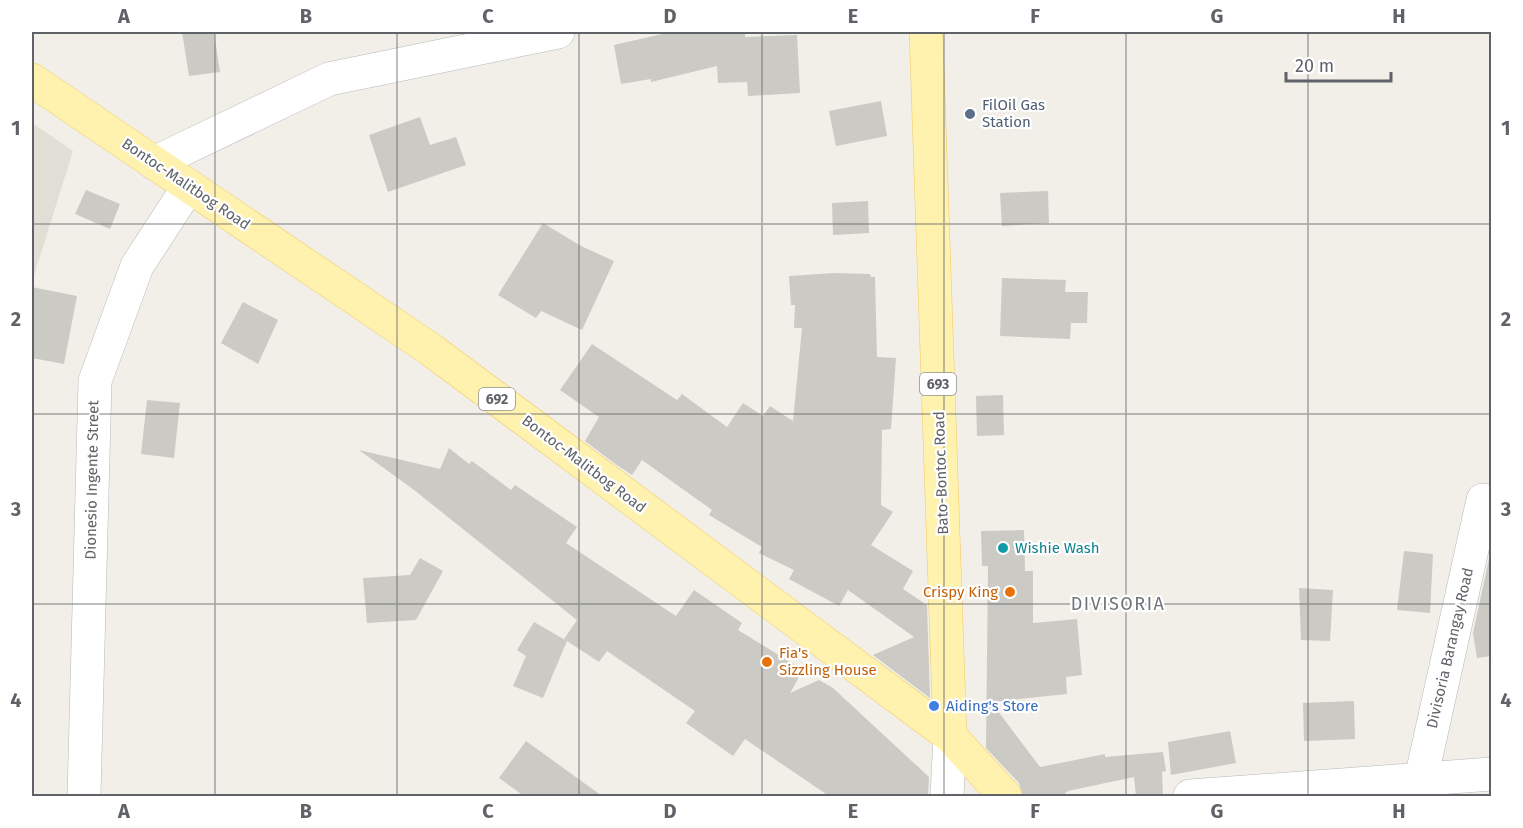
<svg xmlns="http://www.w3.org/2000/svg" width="1523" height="828" viewBox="0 0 1523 828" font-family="'Fira Sans',sans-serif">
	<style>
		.education { fill: #e1ded6 }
		.building { fill: #cccac5 }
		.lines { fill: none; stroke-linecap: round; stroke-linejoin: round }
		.minor-casing { stroke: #b5b8bc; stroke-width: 34 }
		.major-casing { stroke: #f2c960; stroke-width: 34 }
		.minor { stroke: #fff; stroke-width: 33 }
		.major { stroke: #fff2af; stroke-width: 33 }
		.grid { fill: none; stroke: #5f6368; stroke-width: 1.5; stroke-opacity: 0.55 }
		.service-dot { fill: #5c6f8a; stroke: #fff; stroke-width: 2 }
		.culture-dot { fill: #0f9aa8; stroke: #fff; stroke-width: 2 }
		.food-dot { fill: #e8710a; stroke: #fff; stroke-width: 2 }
		.shop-dot { fill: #3f7fe0; stroke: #fff; stroke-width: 2 }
		.labels { text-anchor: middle; stroke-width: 4.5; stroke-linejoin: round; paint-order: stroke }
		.shield { fill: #fff; stroke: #8f9295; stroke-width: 1.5 }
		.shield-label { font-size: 14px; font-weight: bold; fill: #5f6368 }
		.service-label { font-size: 15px; fill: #4e5e75; stroke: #fff; text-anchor: start }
		.street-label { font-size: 15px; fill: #5f6368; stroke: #fff }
		.culture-label { font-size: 15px; fill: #0d838f; stroke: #fff; text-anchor: start }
		.food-label { font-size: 15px; fill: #c56008; stroke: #fff; text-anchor: end }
		.shop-label { font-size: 15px; fill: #366cbe; stroke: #fff; text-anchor: start }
		.quarter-label { font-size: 18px; letter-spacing: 1.5px; fill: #70757a; stroke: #fff }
		.neatline { fill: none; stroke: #5f6368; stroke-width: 2 }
		.grid-label { font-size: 20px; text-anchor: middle; font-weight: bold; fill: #5f6368 }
	</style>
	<rect width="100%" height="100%" fill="#f1efe8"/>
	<path class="education" d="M32,123L73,151L32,282Z"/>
	<path class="building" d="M182,32H214L220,72L189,76Z
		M671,32H745V37L797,35L800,93L748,96L747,82L718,83L717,66L651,82V79L621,84L614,45Z
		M881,101L887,136L836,146L829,111Z
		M420,117L430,145L456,137L466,165L388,192L369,135Z
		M86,190L120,204L110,229L75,214Z
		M1048,191L1049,223L1002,226L1000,193Z
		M868,201L869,233L833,235L832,203Z
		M543,223L581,246L614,261L582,330L541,311L536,318L498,295Z
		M834,273L870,274L871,277H875L877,357L896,358L891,429L882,430L881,505L893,512L871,545L913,571L903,589L927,605L930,698L873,655L914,637L848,590L839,606L789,579L794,570L759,553L762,547L709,515L712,510L642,460L632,475L614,463L585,441L599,417L560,390L592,344L677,400L682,394L727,427L743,403L763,416L770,406L793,421L802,328H794L795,305H791L789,276Z
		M1002,278L1066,280L1065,292H1088L1087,323H1071L1070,339L1000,336Z
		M32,287L77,296L64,364L32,358Z
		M243,302L278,320L258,364L221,343Z
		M1003,395L1004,435L977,436L976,396Z
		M147,400L180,403L174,458L141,454Z
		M449,448L469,464L472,461L511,490L515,485L577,527L566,543L676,616L694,590L742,623L738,630L803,670L790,693L819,680L833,688L929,777L928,796H829L745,739L733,756L686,723L695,711L607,651L599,662L564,639L577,620L414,490L359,450L440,469Z
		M1024,530L1025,571H1033V623L1077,619L1082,675L1066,677L1067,694L991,702L1040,767L1105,754V757L1163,752L1166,771L1162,772L1163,794L1136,796L1134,777L1068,791L1062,796H1023L1019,783L986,748L988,566H982L981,531Z
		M1404,551L1433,554L1430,613L1397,610Z
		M420,558L443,571L416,620L367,623L363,578L410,575Z
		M1489,559H1491V656L1477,658L1473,633Z
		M1299,588L1333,590L1330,641L1301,640Z
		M534,622L567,641L543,698L513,686L526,656L517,650Z
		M1354,701L1355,739L1304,741L1303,703Z
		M1230,731L1236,763L1171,775L1168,742Z
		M526,741L602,796H524L499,778Z"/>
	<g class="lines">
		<g class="minor-casing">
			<path id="minor" d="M154,163L329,79L558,32
				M84,796L95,381L137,266L189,186
				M947,796L950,736
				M1190,796L1492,774
				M1419,796L1421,779L1483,500"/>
		</g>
		<g class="major-casing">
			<path id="major" d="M926,32L950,736
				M32,80L430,349L950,736L1005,796"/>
		</g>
		<use href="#minor" class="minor"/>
		<use href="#major" class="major"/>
	</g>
	<path class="grid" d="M215,32V796M397,32V796M579,32V796M762,32V796M944,32V796M1126,32V796M1308,32V796M32,224H1492M32,414H1492M32,604H1492"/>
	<circle class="service-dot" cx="970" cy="114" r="6"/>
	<circle class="culture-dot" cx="1003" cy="548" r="6"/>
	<g class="food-dot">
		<circle cx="1010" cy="592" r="6"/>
		<circle cx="767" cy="662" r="6"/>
	</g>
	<circle class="shop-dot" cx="934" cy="706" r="6"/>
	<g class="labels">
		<g class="shield">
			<rect x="920" y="373" width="36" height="22" rx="4.5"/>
			<rect x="479" y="388" width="36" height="22" rx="4.5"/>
		</g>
		<g class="shield-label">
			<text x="938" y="389">693</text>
			<text x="497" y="404">692</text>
		</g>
		<g class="service-label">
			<text x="982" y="110">FilOil Gas<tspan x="982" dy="17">Station</tspan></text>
		</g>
		<g class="street-label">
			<text transform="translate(186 184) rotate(34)" y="5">Bontoc-Malitbog Road</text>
			<text transform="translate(584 464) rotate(37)" y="5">Bontoc-Malitbog Road</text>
			<text transform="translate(941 473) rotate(-92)" y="5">Bato-Bontoc Road</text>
			<text transform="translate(92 480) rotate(-89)" y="5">Dionesio Ingente Street</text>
			<text transform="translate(1450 648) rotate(-77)" y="5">Divisoria Barangay Road</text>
		</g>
		<g class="culture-label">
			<text x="1015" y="553">Wishie Wash</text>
		</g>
		<g class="food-label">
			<text x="998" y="597">Crispy King</text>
			<text x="779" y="658" text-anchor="start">Fia's<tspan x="779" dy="17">Sizzling House</tspan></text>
		</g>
		<g class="shop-label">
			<text x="946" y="711">Aiding's Store</text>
		</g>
		<g class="quarter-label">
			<text x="1118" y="610">DIVISORIA</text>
		</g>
	</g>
	<rect width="1523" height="828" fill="none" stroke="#ffffff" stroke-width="66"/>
	<path d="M1286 72v9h105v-9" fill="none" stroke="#5f6368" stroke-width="3"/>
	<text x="1295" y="72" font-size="18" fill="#5f6368" stroke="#ffffff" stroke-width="4.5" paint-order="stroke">20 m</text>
	<rect x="33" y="33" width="1457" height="762" class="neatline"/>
	<g class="grid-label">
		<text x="124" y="23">A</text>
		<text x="306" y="23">B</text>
		<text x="488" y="23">C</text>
		<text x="670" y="23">D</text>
		<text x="853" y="23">E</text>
		<text x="1035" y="23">F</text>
		<text x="1217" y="23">G</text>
		<text x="1399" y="23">H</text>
		<text x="16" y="135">1</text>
		<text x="1506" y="135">1</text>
		<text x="16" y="326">2</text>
		<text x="1506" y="326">2</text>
		<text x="16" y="516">3</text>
		<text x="1506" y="516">3</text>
		<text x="16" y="707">4</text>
		<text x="1506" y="707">4</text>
		<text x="124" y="818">A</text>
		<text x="306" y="818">B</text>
		<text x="488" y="818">C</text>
		<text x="670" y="818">D</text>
		<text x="853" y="818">E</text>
		<text x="1035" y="818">F</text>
		<text x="1217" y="818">G</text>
		<text x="1399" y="818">H</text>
	</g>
</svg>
